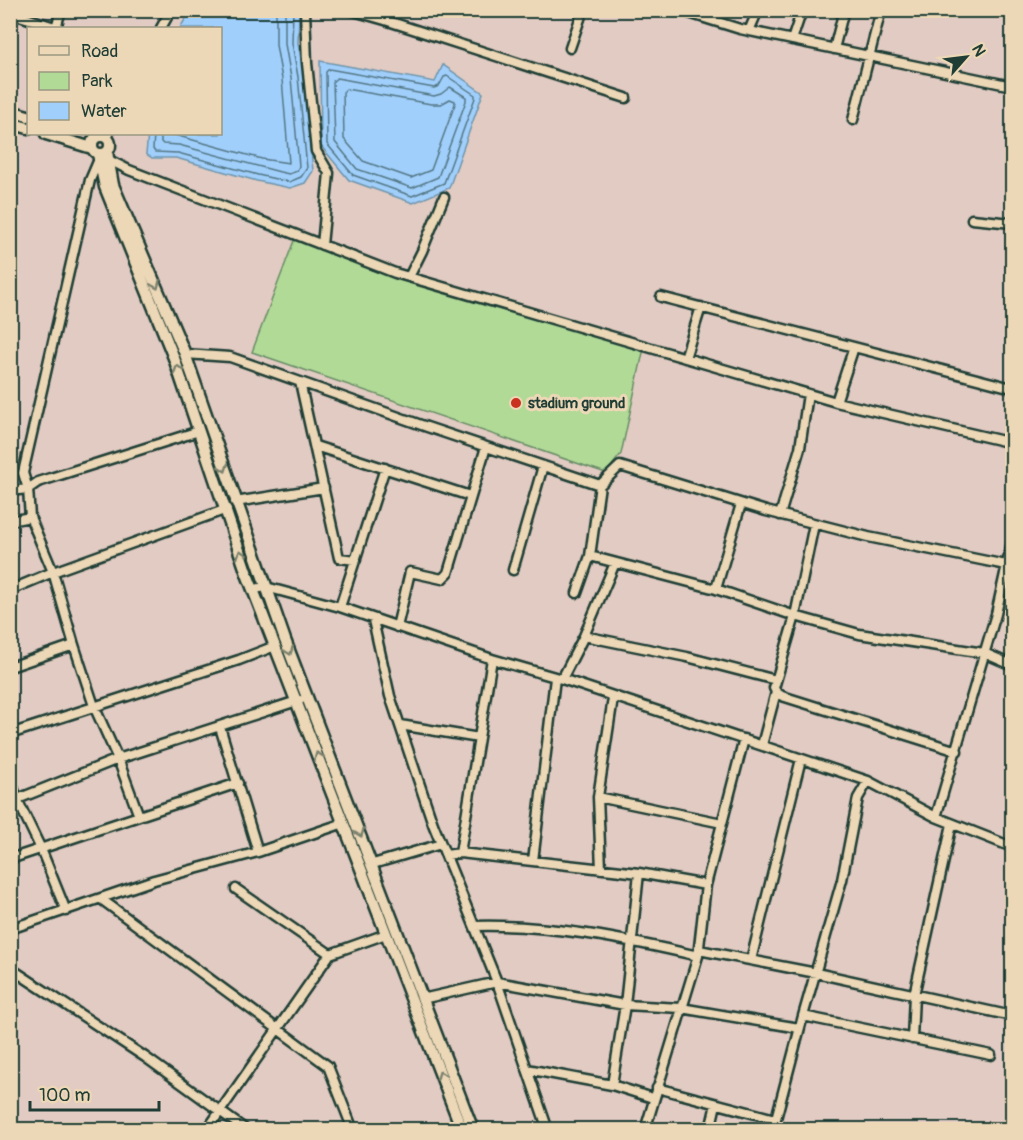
<svg xmlns="http://www.w3.org/2000/svg" width="1023" height="1140" viewBox="0 0 1023 1140" font-family="Pangolin,sans-serif">
	<style>
		.green { fill: #b1da97; stroke: #688c66; stroke-width: 1.5 }
		.water { fill: #a1cffc; stroke: #6d95ac; stroke-width: 1.5 }
		.lines { fill: none; stroke-linecap: round; stroke-linejoin: round }
		.shore { stroke: #537784; stroke-width: 1.5 }
		.minor-casing { stroke: #1f3d34; stroke-width: 13 }
		.major-casing { stroke: #1f3d34; stroke-width: 15 }
		.minor { stroke: #ecd7b6; stroke-width: 8 }
		.major { stroke: #ecd7b6; stroke-width: 10 }
		.oneway { stroke: #7b826e }
		.poi-dot { fill: #c8321e; stroke: #ecd7b6; stroke-width: 2 }
		.labels { text-anchor: middle; stroke-width: 6; stroke-linejoin: round; paint-order: stroke }
		.poi-label { font-size: 15px; font-weight: bold; fill: #1f3d34; stroke: #ecd7b6; text-anchor: start }
	</style>
	<rect width="100%" height="100%" fill="#e2cbc2"/>
	<filter id="ink" filterUnits="userSpaceOnUse"><feTurbulence type="fractalNoise" baseFrequency=".0167" numOctaves="2"/><feDisplacementMap in="SourceGraphic" scale="12" xChannelSelector="R" yChannelSelector="G"/><feConvolveMatrix kernelMatrix="1 2 1 2 8 2 1 2 1" color-interpolation-filters="sRGB"/></filter>
	<g filter="url(#ink)">
		<path class="green" d="M295,238L644,348L621,454L606,473L252,352Z"/>
		<path class="water" d="M190,11H299L298,43L304,76L313,171L305,183L290,188L257,181L176,158H152L146,154L148,134H220V28H180Z
			M320,61L435,82L443,65L483,93L449,188L413,203L349,180L321,146Z"/>
		<g class="lines">
			<path class="shore" d="M329,69L434,88L439,86L444,77L447,76L475,95V98L444,183L412,196L353,175L327,144L326,72Z
				M337,78L434,96L441,94L450,87L466,97V101L438,177L412,188L357,169L335,142L333,81Z
				M346,89L431,104H441L450,99L455,101V104L431,170L411,178L363,161L344,139L343,92Z
				M154,134L153,149L155,152L178,153L258,175L289,182L301,177L307,168L298,77L292,43L293,10
				M161,134V142L163,144L179,145L280,172L289,174L297,171L299,166L291,78L285,44V10
				M171,134L262,159L289,163L282,79L276,45V10"/>
			<g class="minor-casing">
				<path id="minor" d="M305,10L307,63L316,151L329,173L322,245
					M350,10L385,20L626,98
					M679,10L740,29L1012,86
					M10,13L58,28
					M56,28L61,10
					M161,28L171,10
					M749,31L758,10
					M792,40L802,10
					M570,48L583,10
					M834,49L844,10
					M853,120L881,10
					M106,137L108,134
					M107,159L129,170L395,273L836,402L1012,443
					M972,219L1012,223
					M409,277L422,251L444,197
					M661,297L1012,388
					M185,354L230,357L427,427L600,485L620,466L766,511L868,537L1006,565
					M685,358L701,307
					M300,382L339,558L356,560
					M836,402L854,347
					M315,446L470,496
					M600,485L590,556L716,589L795,616L859,634L984,653L1012,665
					M10,491L28,489L23,473L90,180L99,159
					M235,502L324,488
					M780,515L800,448L808,394
					M30,517L53,572L74,645L94,706L118,759L300,700
					M10,521L30,517L28,489L38,482L199,431
					M814,524L795,616L774,688L776,692L782,696L957,751
					M513,570L543,466
					M254,589L266,587L340,607L492,659L562,679L868,781L936,817L996,614L1012,542
					M716,589L741,504
					M10,590L53,572L227,509
					M577,593L590,556
					M340,607L385,468
					M373,620L390,696L433,824L497,982L548,1130
					M397,627L410,572L442,579L448,573L486,447
					M584,636L687,657L776,680
					M10,667L74,645
					M562,679L584,636L615,563
					M400,725L479,738
					M220,727L258,852L344,823
					M10,734L239,660L275,646
					M762,745L776,692
					M10,779L17,799L41,849L66,911
					M598,797L722,823
					M10,802L118,759L139,816
					M936,817L1012,847
					M460,853L492,659
					M446,855L460,853L639,873
					M10,859L238,783
					M533,861L555,678
					M373,864L441,844
					M601,869L598,797L613,698
					M236,889L330,954
					M101,899L328,1066L353,1130
					M475,926C550,924 625,939 698,956
					M10,929L154,880L258,852
					M699,950L816,973L1012,1016
					M751,960L801,759
					M10,968L145,1057L246,1130
					M422,999L497,982L625,1005L681,1008L799,1028
					M803,1016L991,1055
					M912,1039L914,995L952,824
					M527,1069L612,1085L653,1098
					M612,1085L625,1005L639,873L706,885
					M657,1088L775,1119
					M207,1130L330,954L386,934
					M645,1130L698,956L706,885L744,739
					M710,1130L716,1104
					M773,1130L803,1016L842,880L858,798L868,781"/>
			</g>
			<g class="major-casing">
				<path id="major" d="M10,111L28,116
					M10,123L28,128
					M46,134L92,148
					M92 145a9 9 0 1 1 18 0a9 9 0 1 1-18 0Z
					M107,152L113,185L185,354L285,640L473,1130
					M98,154L105,187L174,358L247,574L462,1130"/>
			</g>
			<use href="#minor" class="minor"/>
			<use href="#major" class="major"/>
		</g>
		<defs><path id="oneway-chevron" d="M-2-3.5L2.5 0L-2 3.5" fill="none" stroke-width="1.6" stroke-linecap="round" stroke-linejoin="round" transform="scale(1.5)"/></defs>
		<g class="oneway">
			<use href="#oneway-chevron" transform="translate(156 285) rotate(67)"/>
			<use href="#oneway-chevron" transform="translate(178 369) rotate(-109)"/>
			<use href="#oneway-chevron" transform="translate(224 468) rotate(71)"/>
			<use href="#oneway-chevron" transform="translate(241 554) rotate(-108)"/>
			<use href="#oneway-chevron" transform="translate(289 651) rotate(69)"/>
			<use href="#oneway-chevron" transform="translate(318 756) rotate(-112)"/>
			<use href="#oneway-chevron" transform="translate(360 833) rotate(69)"/>
			<use href="#oneway-chevron" transform="translate(441 1075) rotate(-111)"/>
		</g>
	</g>
	<circle class="poi-dot" cx="516" cy="403" r="6"/>
	<g class="labels">
		<g class="poi-label">
			<text x="528" y="408">stadium ground</text>
		</g>
	</g>
	<rect width="1023" height="1140" fill="none" stroke="#ecd7b6" stroke-width="36"/>
	<rect x="18" y="18" width="987" height="1104" fill="none" stroke="#1f3d34" stroke-width="2" filter="url(#ink)"/>
	<rect x="27" y="27" width="195" height="108" fill="#ecd7b6" stroke="#9a9982" stroke-width="1.5"/>
	<rect x="39" y="46" width="30" height="9" fill="#ecd7b6" stroke="#9a9982" stroke-width="1.5"/>
	<text x="81" y="57" font-size="18" fill="#1f3d34">Road</text>
	<rect x="39" y="72" width="30" height="18" fill="#b1da97" stroke="#9a9982" stroke-width="1.5"/>
	<text x="81" y="87" font-size="18" fill="#1f3d34">Park</text>
	<rect x="39" y="102" width="30" height="18" fill="#a1cffc" stroke="#9a9982" stroke-width="1.5"/>
	<text x="81" y="117" font-size="18" fill="#1f3d34">Water</text>
	<g transform="translate(966 57) rotate(62)" stroke="#ecd7b6" stroke-width="4.5" paint-order="stroke">
	<path d="M0-4.5L10 22L0 15L-10 22Z" fill="#1f3d34"/>
	<text y="-9" font-size="16" font-weight="bold" text-anchor="middle" fill="#1f3d34">N</text>
	</g>
	<path d="M30 1101v9h129v-9" fill="none" stroke="#1f3d34" stroke-width="3"/>
	<text x="39" y="1101" font-size="18" fill="#1f3d34" stroke="#ecd7b6" stroke-width="4.5" paint-order="stroke">100 m</text>
</svg>
